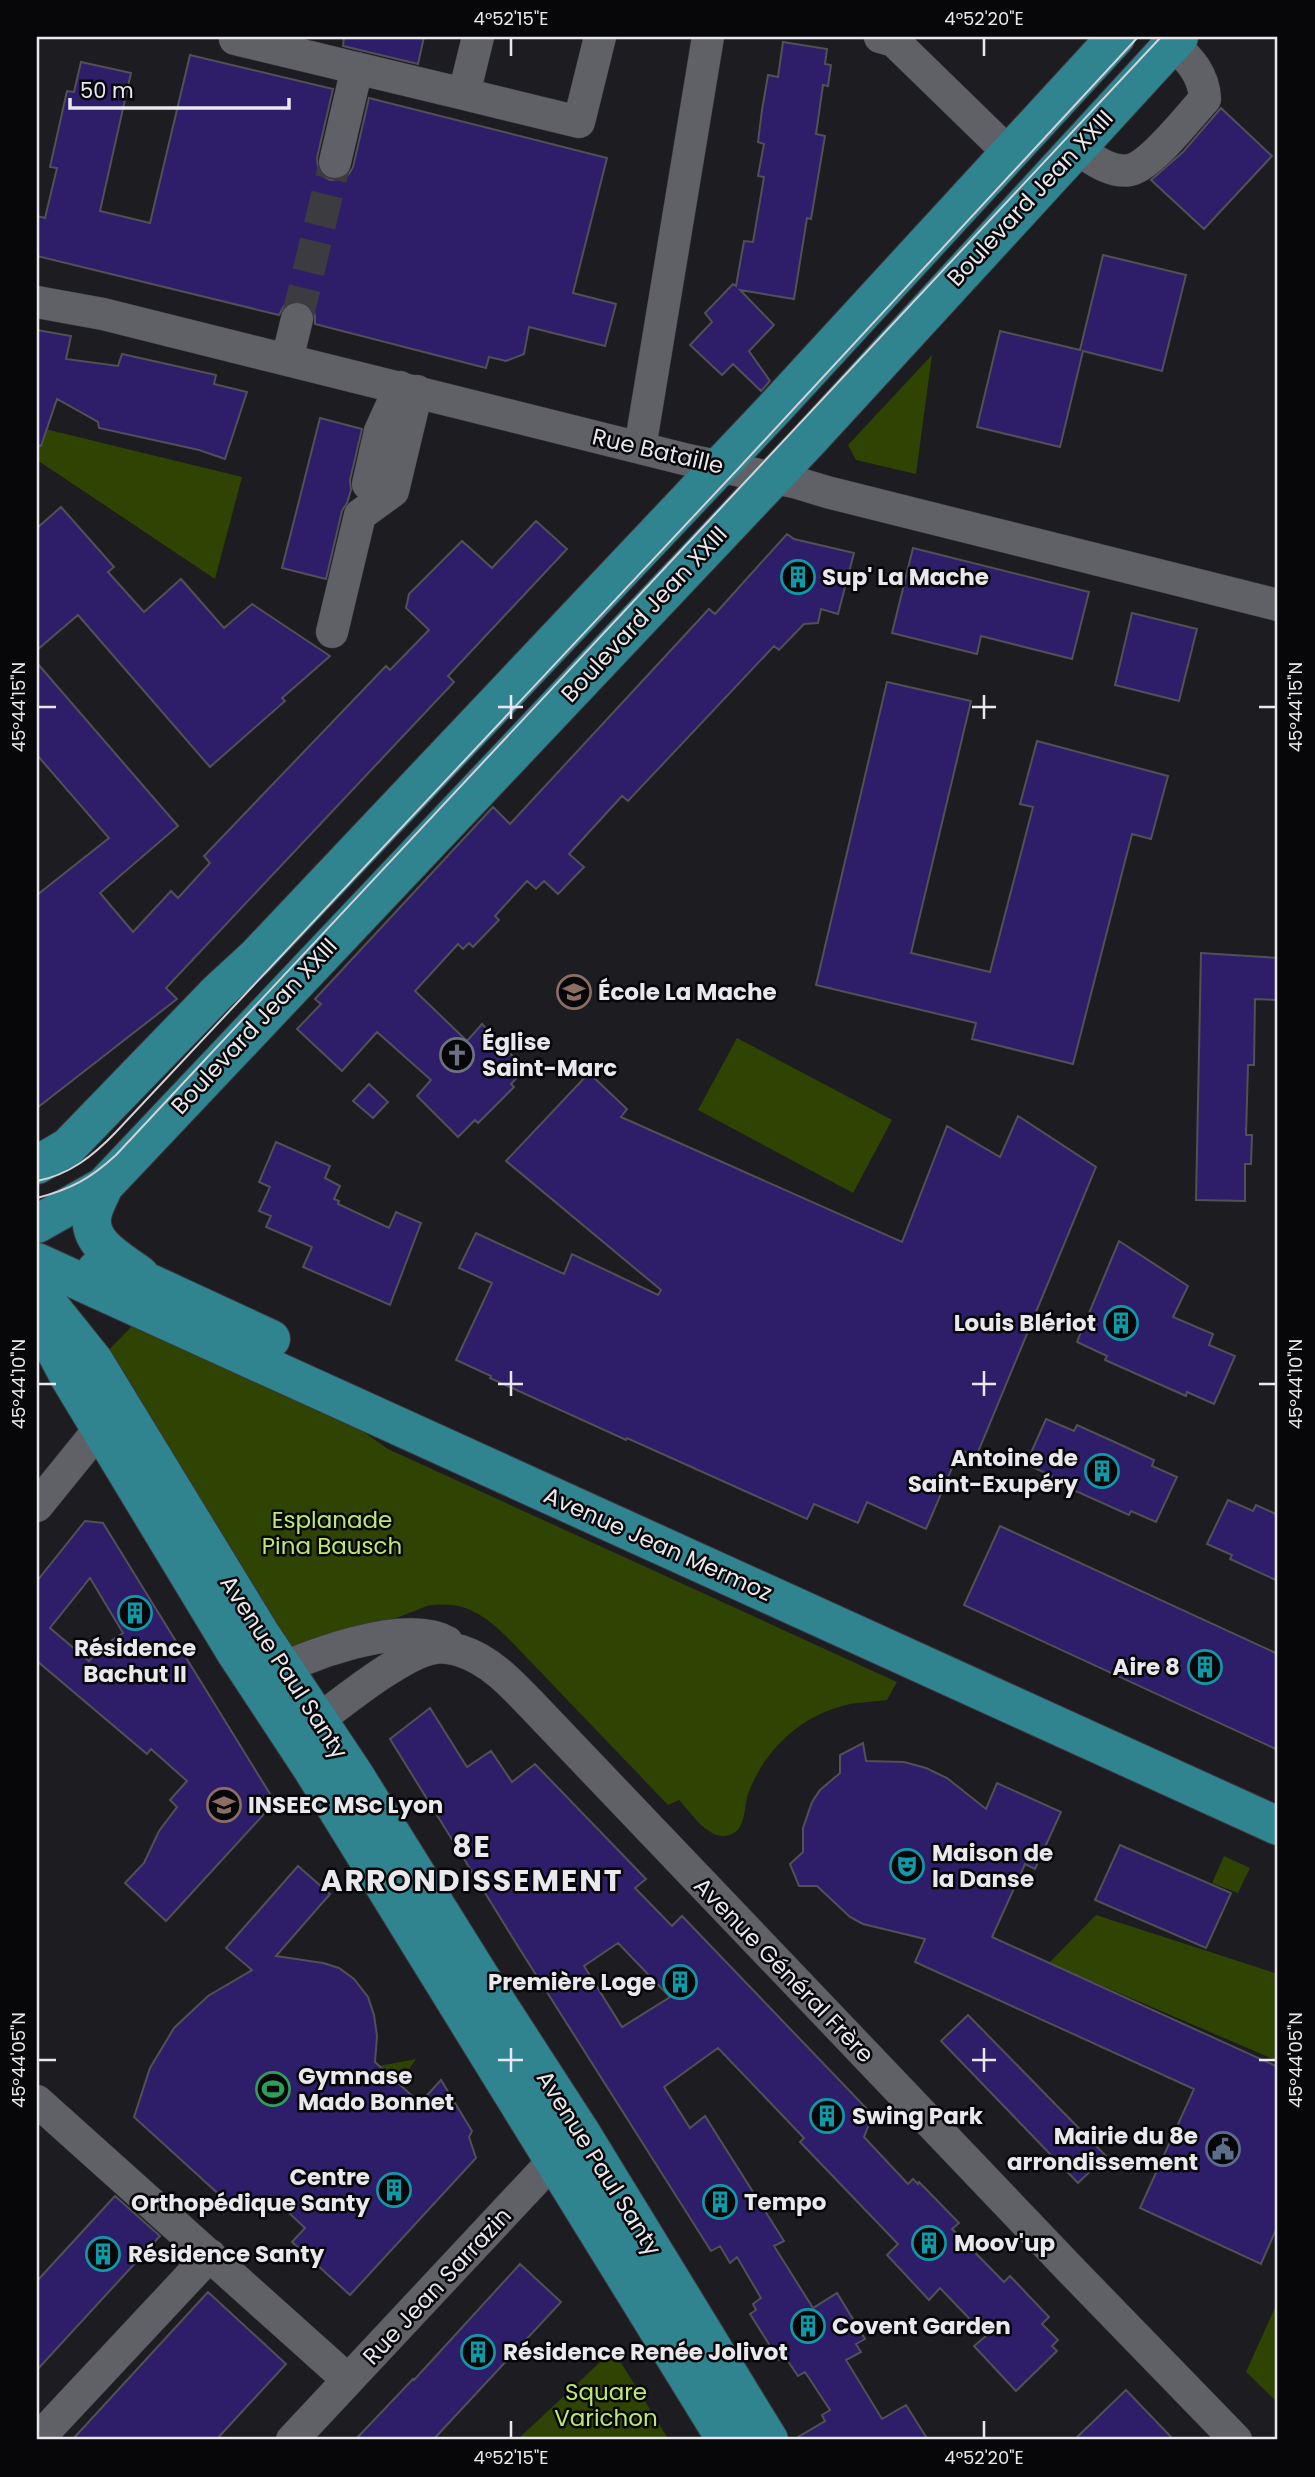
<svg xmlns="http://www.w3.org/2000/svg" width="1315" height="2477" viewBox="0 0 1315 2477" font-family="Poppins,sans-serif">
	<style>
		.green { fill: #2f4303 }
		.building { fill: #2e1e6a; stroke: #505056; stroke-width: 2; fill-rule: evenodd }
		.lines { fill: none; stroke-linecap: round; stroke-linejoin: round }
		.minor-tunnel { stroke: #3b3b40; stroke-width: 32; stroke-dasharray: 32 16; stroke-linecap: butt }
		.minor-casing { stroke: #38383d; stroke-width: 33 }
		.major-casing { stroke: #38383d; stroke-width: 40 }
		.minor { stroke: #606067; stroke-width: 32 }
		.major { stroke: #2f8490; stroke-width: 38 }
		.tram { stroke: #d3d3d7; stroke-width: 2 }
		.ticks { fill: none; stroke: #e9e9ed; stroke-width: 2.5 }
		.labels { text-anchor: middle; stroke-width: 5; stroke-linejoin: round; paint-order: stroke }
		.street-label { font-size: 23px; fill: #e9e9ed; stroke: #070709 }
		.poi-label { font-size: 23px; font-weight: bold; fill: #e9e9ed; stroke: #070709; text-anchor: start }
		.park-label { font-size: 23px; fill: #bbe971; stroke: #070709 }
		.district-label { font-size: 30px; font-weight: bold; letter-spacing: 2px; fill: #e9e9ed; stroke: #070709 }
		.neatline { fill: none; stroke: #e9e9ed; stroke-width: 2.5 }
		.ticks-label { font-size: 18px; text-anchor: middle; fill: #e9e9ed }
	</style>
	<rect width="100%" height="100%" fill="#1c1c21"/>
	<path class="green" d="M932,355L916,474L856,460L848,445Z
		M37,427L242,477L215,579L37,460Z
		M737,1038L892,1120L853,1193L698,1110Z
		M133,1325L358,1428L388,1449L897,1682L887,1700C872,1702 854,1702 839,1707C797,1719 763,1753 748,1794C744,1806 746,1826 734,1833C712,1846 692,1814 679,1800L668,1805L507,1637C482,1613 462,1600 427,1606C395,1618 316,1653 285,1646L104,1355Z
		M1224,1856L1250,1868L1238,1893L1212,1883Z
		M1096,1915L1278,1974V2061L1049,1963Z
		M416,2059L399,2084L379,2066Z
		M1278,2301V2403L1246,2372Z
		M613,2350L669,2440H517Z"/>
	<path class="building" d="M344,37H424L418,64L343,46Z
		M783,42L827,49L825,64L831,65L828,86L823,85L816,134L825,136L811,219L807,218L794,299L740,290L774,325L749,351L770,381L761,391L733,364L722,375L690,345L712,322L705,313L733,284L736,286L744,241L753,242L764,177L758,176L764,144L758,142L762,110L768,75L778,77Z
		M190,55L333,89L317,158L318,168L323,176L330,180L341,179L349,174L353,167L369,98L607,158L573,293L616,304L605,346L529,327L524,354L506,361L489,357L486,368L315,324V315L310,306L301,301H293L284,306L279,315L37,256V216L45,218L57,168L50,167L67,91L74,92L81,62L131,73L100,211L150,223Z
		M1221,108L1272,156L1204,229L1151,180L1183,152Z
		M1103,255L1186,275L1162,371L1083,351L1060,447L977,427L1000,331L1080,350Z
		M37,330L71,336L66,359L118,366L122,354L216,375L214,384L247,392L225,459L199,450L99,428L98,422L57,399L41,446L37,445Z
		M320,418L362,429L350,480L351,490L347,503L342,511L326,579L282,568Z
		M61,507L114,567L108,572L144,612L181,579L224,628L252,604L330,656L282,698L285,701L210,767L78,615L37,650V528Z
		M536,521L567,549L448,676L454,682L166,988L177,999L37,1108V895L109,838L37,755V663L178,826L100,893L133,932L171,891L178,898L210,863L204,856L386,666L390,670L429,630L406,608L409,594L462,541L492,568Z
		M787,534L794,539L854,553L838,614L821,609L818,623L804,624L779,650L774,646L628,801L622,796L569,854L584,867L558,894L544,881L536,889L527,881L495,916L499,920L473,947L469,943L463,949L458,944L415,991L467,1041L482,1024L525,1069L511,1084L514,1087L478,1123L475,1120L458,1137L417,1096L431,1080L377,1032L342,1071L297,1029L321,1004L315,999L493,807L510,824L709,609L715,614Z
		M913,548L1089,592L1072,659L981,636L977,654L892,633Z
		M1132,613L1197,629L1179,701L1115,685Z
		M887,682L971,701L911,953L990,972L1033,807L1020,804L1037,741L1168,776L1151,839L1132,834L1073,1064L972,1039L976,1023L816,985Z
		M1201,953L1278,958V1000L1255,999L1254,1065H1248L1246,1135H1252L1251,1164H1245V1201L1196,1200Z
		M589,1073L627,1109L621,1117L902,1242L947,1126L1000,1157L1018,1116L1096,1167L976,1457L960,1449L926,1529L867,1502L858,1523L814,1504L807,1519L627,1438L626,1440L490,1378L491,1376L456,1360L492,1283L459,1268L476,1233L564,1274L572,1254L658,1295L661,1290L506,1161Z
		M369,1084L388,1102L373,1118L353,1101Z
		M276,1142L330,1166L325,1178L340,1186L334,1199L339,1201L338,1204L389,1228L396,1212L421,1223L390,1305L303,1267L312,1247L266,1227L271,1216L259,1211L270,1187L259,1182Z
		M1119,1241L1188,1286L1173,1317L1213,1334L1209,1345L1235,1356L1214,1404L1187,1392L1186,1396L1105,1360L1107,1356L1077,1342Z
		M1046,1419L1074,1431L1077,1425L1108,1439L1154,1460L1152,1466L1177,1477L1156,1522L1131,1511L1129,1515L1051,1480L1052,1476L1026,1464Z
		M1228,1500L1253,1511L1256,1505L1278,1515V1581L1230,1559L1232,1555L1207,1544Z
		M85,1521L103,1523L275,1802L166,1921L125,1883L144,1863L159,1831L177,1807L170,1800L187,1781L151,1749L147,1754L37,1661V1581ZM90,1578L123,1633L100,1648L89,1661L50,1628Z
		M1000,1526L1278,1654V1750L964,1605Z
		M430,1708L467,1767L491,1751L512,1782L535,1764L646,1879L635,1888L672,1926L682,1916L867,2109L871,2119L864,2137L908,2184L913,2179L918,2184L919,2182L959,2223L952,2229L1004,2282L1010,2276L1049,2317L1042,2324L1058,2340L1052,2346L1057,2351L1016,2391L974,2346L986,2336L940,2288L929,2300L887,2255L898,2244L800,2142L804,2138L718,2048L664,2087L690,2128L705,2116L784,2241L774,2246L813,2308L837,2293L865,2339L856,2344L861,2352L846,2360L882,2419L906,2405L928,2440H793L825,2421L822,2415L830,2410L805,2372L798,2376L785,2357L779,2360L750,2314L756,2310L753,2304L761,2298L737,2257L730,2263L720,2246L711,2251L519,1948L390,1739ZM618,1943L670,1997L622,2027L584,1966Z
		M863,1743L866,1761L904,1762L926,1768L947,1778L986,1809L997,1783L1061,1812L1035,1869L1025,1864L992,1937L1278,2067V2225L1261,2264L1140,2208L1194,2089L915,1962L925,1939L863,1924L850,1917L817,1886H799L790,1864L803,1852V1828L812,1802L820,1790L840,1773V1755Z
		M1120,1845L1231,1893L1206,1948L1095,1900Z
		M298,1866L330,1894L276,1956L323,1963L339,1968L354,1979L368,1997L374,2015L377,2036L375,2062L420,2103L441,2080L472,2131L469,2137L476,2158L350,2295L292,2242L305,2228L271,2196L234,2208L134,2117L150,2068L174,2028L208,1996L252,1970L226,1948Z
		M968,2015L1106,2156L1078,2183L941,2041Z
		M115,2196L160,2236L37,2370V2281Z
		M520,2264L561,2302L433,2440H355L413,2379L414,2380Z
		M208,2292L286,2364L216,2440H72Z
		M1126,2390L1174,2440H1074Z"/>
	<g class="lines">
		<path class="minor-tunnel" d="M297,319L335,162"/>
		<g class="minor-casing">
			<path id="minor" d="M235,37V39L464,94
				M478,37L464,94L579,122L600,37
				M880,37L894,41L1009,153
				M1075,148C1090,157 1110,174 1130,170C1152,165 1189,116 1205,99C1204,75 1190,59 1172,44
				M335,162L357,68
				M37,302L103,314L688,460L794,482L827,492L1278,605
				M287,360L297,319
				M640,448L708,37
				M368,484L380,431L400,387
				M332,632L360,515L393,491L417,391
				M37,1506L101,1427L117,1418
				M263,1679C300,1656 407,1618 447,1642
				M299,1735C329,1713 401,1652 435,1648C442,1647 454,1649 461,1651C489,1660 510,1682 530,1703L1070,2269L1236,2440
				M37,2101L348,2380
				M37,2440L210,2255
				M292,2440L568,2145"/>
		</g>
		<g class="major-casing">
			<path id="major" d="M37,1165L68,1147L218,992L256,957L774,409L1116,37
				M104,1186C100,1196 93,1207 92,1218C89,1245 122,1261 140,1275
				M37,1224L104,1186L809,440L1179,37
				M37,1262L1278,1826
				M96,1270L150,1283L271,1339
				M37,1290L94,1361L260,1633L354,1774L481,1978L580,2131L769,2440
				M38,1318L69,1377L234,1650L311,1767L726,2440"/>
		</g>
		<use href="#minor" class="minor"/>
		<use href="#major" class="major"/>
		<path class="tram" d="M37,1181C69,1175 93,1156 116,1132L737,470L1138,37
			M37,1198C71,1189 90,1179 116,1155L1161,37"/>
	</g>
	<path class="ticks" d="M511,38V56M984,38V56M511,695V719M984,695V719M38,707H56M498,707H523M972,707H996M1259,707H1276M511,1371V1396M984,1371V1396M38,1384H56M498,1384H523M972,1384H996M1259,1384H1276M511,2048V2072M984,2048V2072M38,2060H56M498,2060H523M972,2060H996M1259,2060H1276M511,2421V2438M984,2421V2438"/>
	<defs>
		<g id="building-ring" transform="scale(1.75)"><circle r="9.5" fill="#070709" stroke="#0f9aa8" stroke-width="1.5"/><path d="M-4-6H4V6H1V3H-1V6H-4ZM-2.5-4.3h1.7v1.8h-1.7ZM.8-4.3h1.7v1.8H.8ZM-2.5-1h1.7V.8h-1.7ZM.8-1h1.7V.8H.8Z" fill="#0f9aa8"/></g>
		<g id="school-ring" transform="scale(1.75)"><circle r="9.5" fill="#070709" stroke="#8d6e63" stroke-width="1.5"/><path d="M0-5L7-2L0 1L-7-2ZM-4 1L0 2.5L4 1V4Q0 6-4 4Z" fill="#8d6e63"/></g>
		<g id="church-ring" transform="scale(1.75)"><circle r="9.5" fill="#070709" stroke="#6b7280" stroke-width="1.5"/><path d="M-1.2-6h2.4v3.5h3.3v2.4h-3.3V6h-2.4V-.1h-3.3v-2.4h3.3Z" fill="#6b7280"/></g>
		<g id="university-ring" transform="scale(1.75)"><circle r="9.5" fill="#070709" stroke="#8d6e63" stroke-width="1.5"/><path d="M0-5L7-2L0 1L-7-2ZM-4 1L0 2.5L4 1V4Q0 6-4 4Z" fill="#8d6e63"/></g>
		<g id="theatre-ring" transform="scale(1.75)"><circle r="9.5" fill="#070709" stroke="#0f9aa8" stroke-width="1.5"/><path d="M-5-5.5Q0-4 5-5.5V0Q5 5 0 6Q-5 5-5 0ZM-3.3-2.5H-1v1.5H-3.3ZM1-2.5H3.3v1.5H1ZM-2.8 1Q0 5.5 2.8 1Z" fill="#0f9aa8"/></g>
		<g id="stadium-ring" transform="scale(1.75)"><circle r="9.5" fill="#070709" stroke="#2e9e5b" stroke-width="1.5"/><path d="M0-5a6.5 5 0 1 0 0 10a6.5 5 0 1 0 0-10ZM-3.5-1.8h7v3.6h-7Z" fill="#2e9e5b"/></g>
		<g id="civic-ring" transform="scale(1.75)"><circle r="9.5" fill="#070709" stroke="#5c6f8a" stroke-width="1.5"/><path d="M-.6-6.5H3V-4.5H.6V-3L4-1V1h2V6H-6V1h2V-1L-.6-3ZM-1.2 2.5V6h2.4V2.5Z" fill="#5c6f8a"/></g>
	</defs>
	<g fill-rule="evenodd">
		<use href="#building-ring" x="798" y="577"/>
		<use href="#school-ring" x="574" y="992"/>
		<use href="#church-ring" x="457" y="1055"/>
		<use href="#building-ring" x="1121" y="1323"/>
		<use href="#building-ring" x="1102" y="1471"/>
		<use href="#building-ring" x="135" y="1613"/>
		<use href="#building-ring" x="1205" y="1667"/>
		<use href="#university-ring" x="224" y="1805"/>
		<use href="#theatre-ring" x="907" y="1866"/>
		<use href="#building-ring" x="680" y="1982"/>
		<use href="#stadium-ring" x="273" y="2089"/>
		<use href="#building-ring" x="827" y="2116"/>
		<use href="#civic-ring" x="1223" y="2149"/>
		<use href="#building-ring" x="394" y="2190"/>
		<use href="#building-ring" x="720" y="2202"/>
		<use href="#building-ring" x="929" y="2243"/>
		<use href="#building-ring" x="103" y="2254"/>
		<use href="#building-ring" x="808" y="2326"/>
		<use href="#building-ring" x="478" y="2352"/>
	</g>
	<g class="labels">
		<g class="street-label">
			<text transform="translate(1030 198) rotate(-47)" y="8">Boulevard Jean XXIII</text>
			<text transform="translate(658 451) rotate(13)" y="8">Rue Bataille</text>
			<text transform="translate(644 614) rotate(-47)" y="8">Boulevard Jean XXIII</text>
			<text transform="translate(254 1026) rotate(-47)" y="8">Boulevard Jean XXIII</text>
			<text transform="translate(658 1544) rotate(24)" y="8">Avenue Jean Mermoz</text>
			<text transform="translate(284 1667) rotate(57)" y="8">Avenue Paul Santy</text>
			<text transform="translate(784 1970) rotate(46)" y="8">Avenue Général Frère</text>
			<text transform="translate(599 2163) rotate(58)" y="8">Avenue Paul Santy</text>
			<text transform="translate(437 2286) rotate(-47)" y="8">Rue Jean Sarrazin</text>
		</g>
		<g class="poi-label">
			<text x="822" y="585">Sup' La Mache</text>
			<text x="598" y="1000">École La Mache</text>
			<text x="482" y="1050">Église<tspan x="482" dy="26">Saint-Marc</tspan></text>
			<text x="1096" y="1331" text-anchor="end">Louis Blériot</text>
			<text x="1078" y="1466" text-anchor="end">Antoine de<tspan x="1078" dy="26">Saint-Exupéry</tspan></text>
			<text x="135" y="1656" text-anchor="middle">Résidence<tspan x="135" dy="26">Bachut II</tspan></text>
			<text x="1180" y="1675" text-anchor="end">Aire 8</text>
			<text x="248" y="1813">INSEEC MSc Lyon</text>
			<text x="932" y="1861">Maison de<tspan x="932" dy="26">la Danse</tspan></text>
			<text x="656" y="1990" text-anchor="end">Première Loge</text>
			<text x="298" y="2084">Gymnase<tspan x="298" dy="26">Mado Bonnet</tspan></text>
			<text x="852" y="2124">Swing Park</text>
			<text x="1198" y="2144" text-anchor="end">Mairie du 8e<tspan x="1198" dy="26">arrondissement</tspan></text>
			<text x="370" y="2185" text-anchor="end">Centre<tspan x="370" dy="26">Orthopédique Santy</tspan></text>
			<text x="744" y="2210">Tempo</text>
			<text x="954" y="2251">Moov'up</text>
			<text x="128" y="2262">Résidence Santy</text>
			<text x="832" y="2334">Covent Garden</text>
			<text x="503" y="2360">Résidence Renée Jolivot</text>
		</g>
		<g class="park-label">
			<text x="332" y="1528">Esplanade<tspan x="332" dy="26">Pina Bausch</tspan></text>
			<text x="606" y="2400">Square<tspan x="606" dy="26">Varichon</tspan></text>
		</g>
		<g class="district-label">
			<text x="472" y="1857">8E<tspan x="472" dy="34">ARRONDISSEMENT</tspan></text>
		</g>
	</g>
	<rect width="1315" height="2477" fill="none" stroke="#070709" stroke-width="77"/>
	<path d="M70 98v10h219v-10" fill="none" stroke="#e9e9ed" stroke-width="3.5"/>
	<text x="80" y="98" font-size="21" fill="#e9e9ed" stroke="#070709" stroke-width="5" paint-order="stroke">50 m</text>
	<rect x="38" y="38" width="1238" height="2400" class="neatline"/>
	<g class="ticks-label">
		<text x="511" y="25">4°52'15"E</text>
		<text x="984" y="25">4°52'20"E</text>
		<text transform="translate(19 707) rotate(-90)" y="6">45°44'15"N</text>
		<text transform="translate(1296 707) rotate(-90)" y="6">45°44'15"N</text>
		<text transform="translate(19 1384) rotate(-90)" y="6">45°44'10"N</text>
		<text transform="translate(1296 1384) rotate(-90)" y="6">45°44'10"N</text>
		<text transform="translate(19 2060) rotate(-90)" y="6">45°44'05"N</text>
		<text transform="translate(1296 2060) rotate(-90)" y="6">45°44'05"N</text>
		<text x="511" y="2464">4°52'15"E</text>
		<text x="984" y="2464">4°52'20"E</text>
	</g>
</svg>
